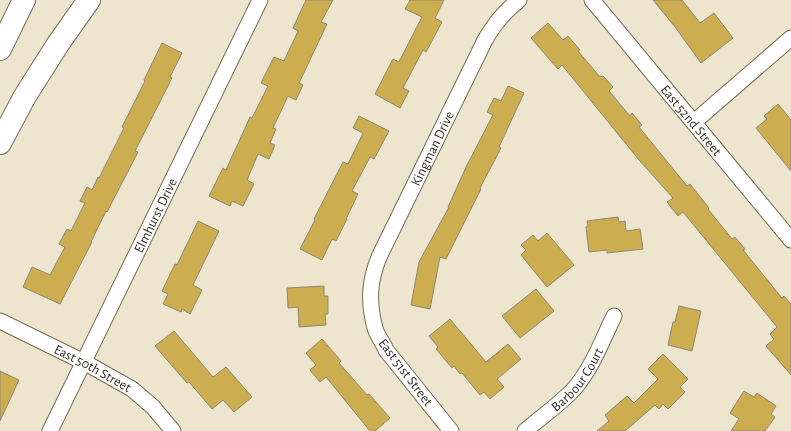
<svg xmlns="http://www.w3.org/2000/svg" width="791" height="431" viewBox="0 0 791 431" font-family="'Alegreya Sans',sans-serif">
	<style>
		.building { fill: #ccad4f; stroke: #8f8772 }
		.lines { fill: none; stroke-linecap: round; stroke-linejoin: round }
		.street-casing { stroke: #746c57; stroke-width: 17 }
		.highway-casing { stroke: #746c57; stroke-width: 24 }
		.street { stroke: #fff; stroke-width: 15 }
		.highway { stroke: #fff; stroke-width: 22 }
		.labels { text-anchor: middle; stroke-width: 3; stroke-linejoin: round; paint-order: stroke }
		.street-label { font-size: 14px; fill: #322e25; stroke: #fff }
	</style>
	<rect width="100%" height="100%" fill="#ede5cd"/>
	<path class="building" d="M306,0H333L321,22L327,24L299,83L303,85L296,100L288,96L273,128L276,129L270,143L275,145L269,159L258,154L247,180L254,184L243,206L232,201L230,206L209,196L223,168L226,170L250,117L252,118L268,86L261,83L274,57L284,61L298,31L293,28Z
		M410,0H444L435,18L442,22L426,52L423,50L403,88L409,91L400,108L375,94L393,59L399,62L422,17L405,9Z
		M653,0H682L700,23L714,13L733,38L701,63L675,27Z
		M548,23L563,40L568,36L580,50L578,51L600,77L603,76L613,87L609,91L630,116L632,113L642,125L639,127L687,186L690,184L709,208L708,209L732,239L735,237L745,249L743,250L782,298L784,296L791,304V375L766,346L774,339L770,334L777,327L683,212L678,216L667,202L673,198L639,160L562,65L558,69L531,38Z
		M162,43L182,53L170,77L172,78L135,151L138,152L107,212L106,211L91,242H92L60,304L23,287L32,267L50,275L65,247L59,244L67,229L71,231L85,203L80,201L87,187L92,190L98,177L99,178L124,128L122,127L145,81L144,80Z
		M508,86L524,93L499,147L501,148L480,188L481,189L446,259L440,257L430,309L411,305L419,262L449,207H448L467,165L493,115L487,112L494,98L501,101Z
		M778,104L791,120V171L756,128L767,119L764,116Z
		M359,116L389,131L374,159L370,157L352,191L358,194L346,219H347L336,241L332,239L322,260L300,249L315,220L314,219L343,162L348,164L363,133L353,128Z
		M618,217L619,222L625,221L626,231L640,229L643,249L607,253V250L589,252L586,227L588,226L587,221Z
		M198,221L219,231L193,285L202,290L190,314L182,309L181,312L163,304L168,294L162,291L175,264L177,265Z
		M547,233L574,265L547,287L521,255L526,250L521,245L533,235L538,241Z
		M324,286V296H328V314H325L326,325L299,327L298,307L288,308L287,288Z
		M536,289L554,311L520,338L502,316Z
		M679,306L701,311L692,351L668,345L673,322H675Z
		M450,319L486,362L508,344L521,359L497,379L504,387L490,399L484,392L480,395L462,373L460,374L454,366L452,368L436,349L438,347L429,336Z
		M174,331L213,377L226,367L252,397L234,412L223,400L212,409L189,382L187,383L155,346Z
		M322,339L341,361L339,363L367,395L369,394L390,418L375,431H370L326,377L320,382L310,370L316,365L306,353Z
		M663,354L688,379L680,387L685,392L668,409L663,404L659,409L655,405L625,431H597L609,421L605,415L627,396L634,403L658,379L648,369Z
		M0,371L19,380L0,421Z
		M744,391L754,397L757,393L776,406L771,414L775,417L765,431H731L739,419L730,413Z"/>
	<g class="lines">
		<g class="street-casing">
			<g id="street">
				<path id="s1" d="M592,0L791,240"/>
				<path d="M694,122L791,38"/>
				<path id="s2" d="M0,321L84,362L132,389L153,407L173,431"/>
				<path id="s3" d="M50,431L260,0"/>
				<path id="s4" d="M451,431L386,350C383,342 377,336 375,328C368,302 369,280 380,255L485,40C494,24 505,11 519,0"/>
				<path id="s5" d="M525,431C541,417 559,405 574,389C592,368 602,341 614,316"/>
			</g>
		</g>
		<g class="highway-casing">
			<path id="highway" d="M0,49L24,0
				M0,143L25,96L58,44L89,0"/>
		</g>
		<use href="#street" class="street"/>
		<use href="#highway" class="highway"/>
	</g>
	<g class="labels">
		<g class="street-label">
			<text dy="5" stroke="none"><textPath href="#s1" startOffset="156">East 52nd Street</textPath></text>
			<text dy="5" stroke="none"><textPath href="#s4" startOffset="322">Kingman Drive</textPath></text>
			<text dy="5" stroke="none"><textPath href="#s3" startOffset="240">Elmhurst Drive</textPath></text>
			<text dy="5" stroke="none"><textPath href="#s2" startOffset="104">East 50th Street</textPath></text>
			<text transform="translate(406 372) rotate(53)" y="5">East 51st Street</text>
			<text dy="5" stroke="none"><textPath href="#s5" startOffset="74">Barbour Court</textPath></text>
		</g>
	</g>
</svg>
